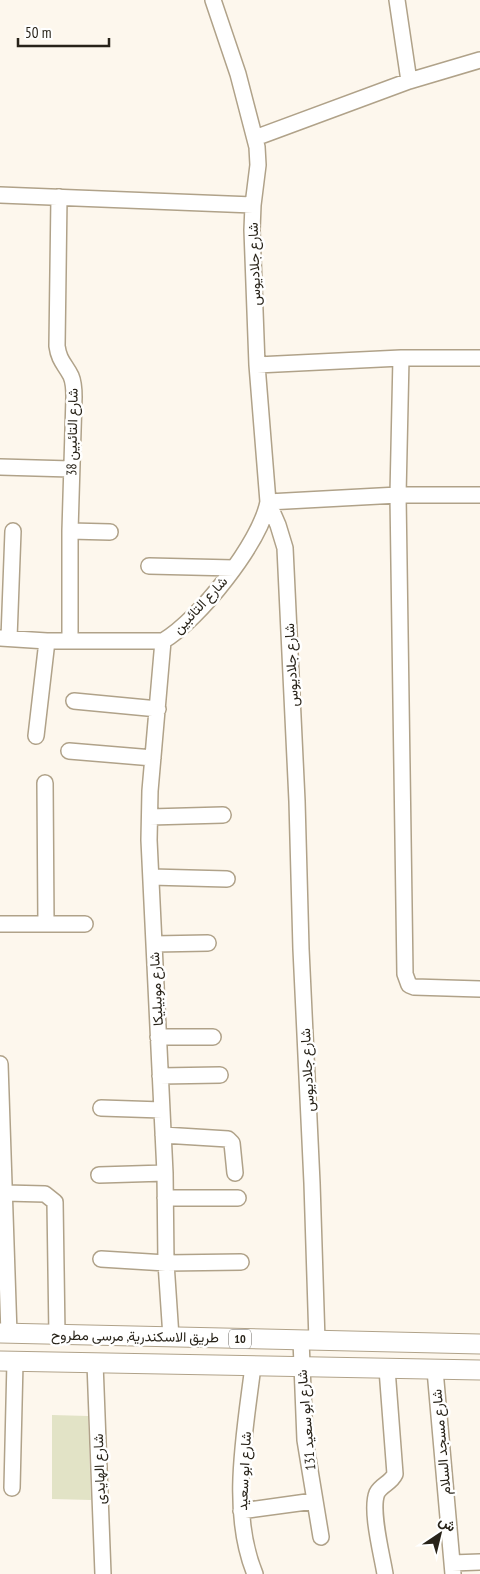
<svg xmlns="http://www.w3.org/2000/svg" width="480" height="1574" viewBox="0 0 480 1574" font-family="'PT Sans Narrow',Vazirmatn,sans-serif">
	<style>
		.building { fill: #e2e3c6 }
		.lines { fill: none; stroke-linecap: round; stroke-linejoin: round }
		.minor-casing { stroke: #b0a289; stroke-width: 18 }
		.major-casing { stroke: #b0a289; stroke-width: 21 }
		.minor { stroke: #fff; stroke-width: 15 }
		.major { stroke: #fff; stroke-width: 19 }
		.labels { text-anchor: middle; stroke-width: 5; stroke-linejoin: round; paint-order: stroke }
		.shield { fill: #fff; stroke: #68655e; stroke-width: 1 }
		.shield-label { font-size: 12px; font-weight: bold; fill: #282319 }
		.street-label { font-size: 14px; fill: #282319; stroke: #fff }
	</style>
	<rect width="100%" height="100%" fill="#fdf7ed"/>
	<path class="building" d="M52,1415L88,1416L91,1500L52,1499Z"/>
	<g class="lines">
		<g class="minor-casing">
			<path id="minor" d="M213,0L238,74L257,147L258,165L253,205L252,230L257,365L268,502L278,525L285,548L297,801L301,949L312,1183L317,1341
				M397,0L409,81
				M255,138L409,81L480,60
				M0,195L253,205
				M59,197L57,346C59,361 65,364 71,376C74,383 74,390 74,397L70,531V640
				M401,358L398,495L405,974L409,985L414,987L480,989
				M257,365L401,358H480
				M0,467L71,469
				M70,531L110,532
				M149,566L234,568
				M0,638L47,641H163C199,620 260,543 268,502L398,495H480
				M9,638L13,531
				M163,641L150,791L149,840L165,1173L166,1263L171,1337
				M74,701L158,709
				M36,736L47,641
				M69,751L153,758
				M45,783L46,924
				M150,817L223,815
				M151,877L227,879
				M0,924H85
				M154,944L208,943
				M158,1037H213
				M0,1064L9,1334
				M160,1076L220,1075
				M101,1108L162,1110
				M163,1135L228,1139L232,1143L235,1173
				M99,1175L165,1173
				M5,1193L45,1194L55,1202L57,1335
				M165,1198H238
				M101,1259L166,1263L241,1262
				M301,1340L305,1440L321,1537
				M95,1363L103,1574
				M253,1366C245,1432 229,1511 255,1574
				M435,1370L453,1574
				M12,1488L15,1362
				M241,1511L314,1501
				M452,1563L480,1562
				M385,1574C382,1555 370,1510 377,1493C381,1485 391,1483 395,1474L387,1369"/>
		</g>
		<g class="major-casing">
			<path id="major" d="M0,1333L480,1344
				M0,1361L480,1370"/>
		</g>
		<use href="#minor" class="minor"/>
		<use href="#major" class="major"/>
	</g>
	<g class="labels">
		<rect class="shield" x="229" y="1329.5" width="22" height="19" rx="4"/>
		<g class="shield-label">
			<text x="240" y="1343">10</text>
		</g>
		<g class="street-label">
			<text transform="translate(254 264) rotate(-92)" y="5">شارع جلاديوس</text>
			<text transform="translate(72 432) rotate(-89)" y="5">شارع التائبين 38</text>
			<text transform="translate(200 605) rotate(-47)" y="5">شارع التائبين</text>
			<text transform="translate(291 665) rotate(-93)" y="5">شارع جلاديوس</text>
			<text transform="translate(156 989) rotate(-93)" y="5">شارع موبيليكا</text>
			<text transform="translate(307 1070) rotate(-93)" y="5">شارع جلاديوس</text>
			<text transform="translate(135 1336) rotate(1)" y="5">طريق الاسكندرية, مرسى مطروح</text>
			<text transform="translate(306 1420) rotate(-95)" y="5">شارع ابو سعيد 131</text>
			<text transform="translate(441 1442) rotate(-95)" y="5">شارع مسجد السلام</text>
			<text transform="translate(99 1469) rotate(-92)" y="5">شارع الهايدى</text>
			<text transform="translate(244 1471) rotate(-87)" y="5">شارع ابو سعيد</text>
		</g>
	</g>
	<g transform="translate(440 1534) rotate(35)" stroke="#ffffff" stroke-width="4" paint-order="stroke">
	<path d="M0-4L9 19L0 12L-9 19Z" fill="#282319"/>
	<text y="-8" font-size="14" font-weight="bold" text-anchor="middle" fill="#282319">ش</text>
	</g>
	<path d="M18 38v8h91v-8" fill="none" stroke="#282319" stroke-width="2.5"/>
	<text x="25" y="38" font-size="15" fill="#282319" stroke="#ffffff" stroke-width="4" paint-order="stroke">50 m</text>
</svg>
